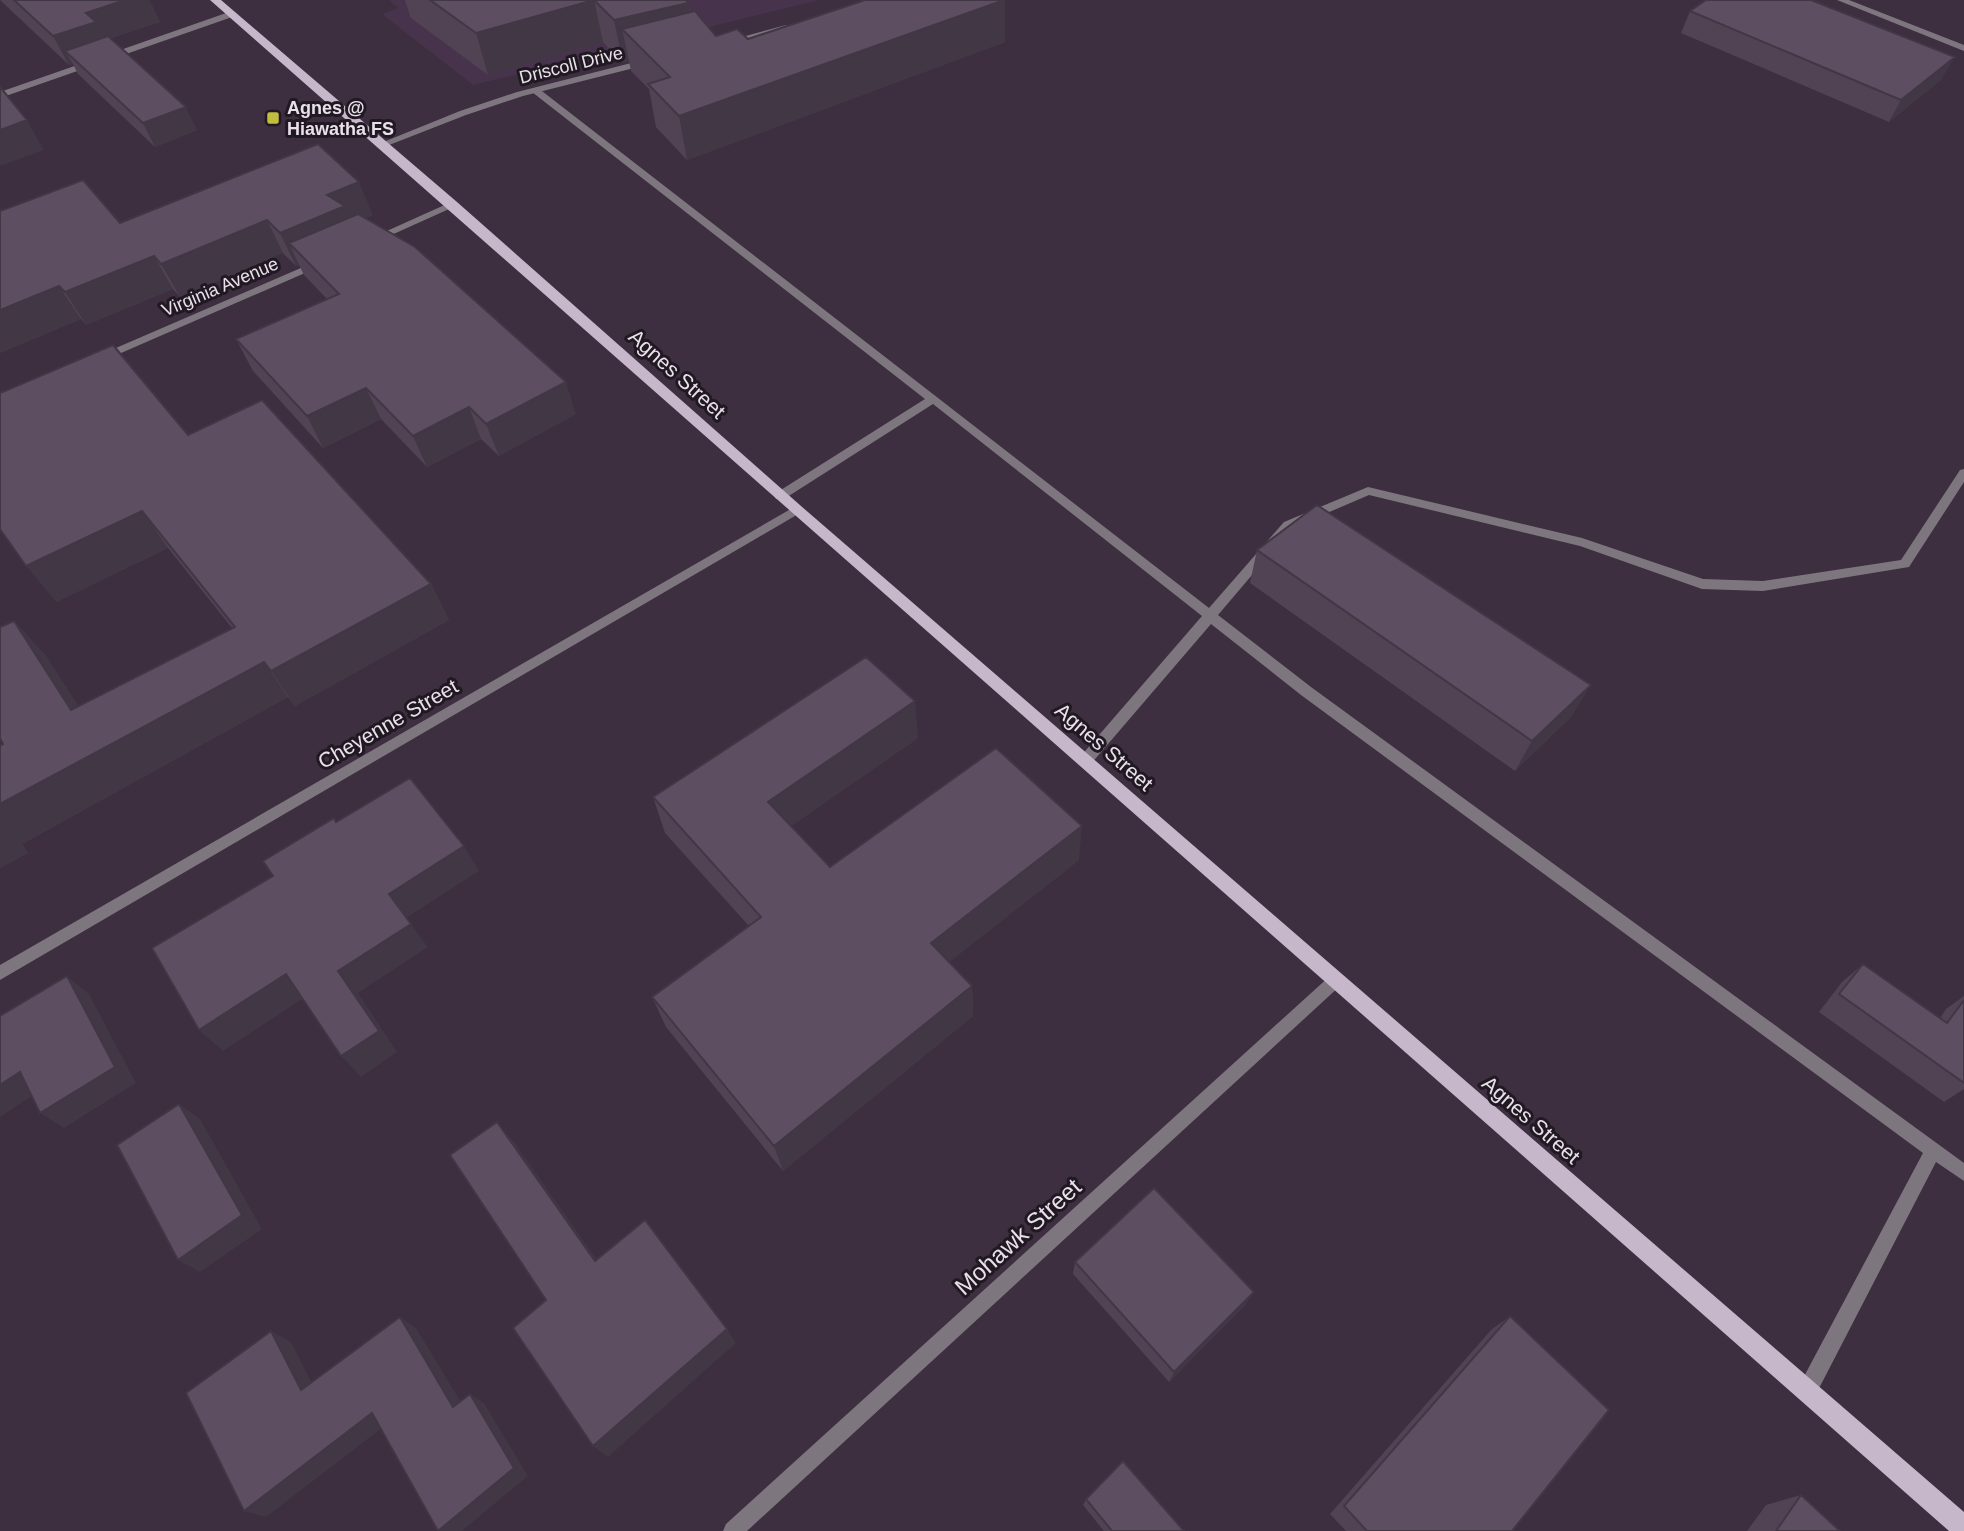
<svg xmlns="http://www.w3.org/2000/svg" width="1964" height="1531" viewBox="0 0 1964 1531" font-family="Helvetica,sans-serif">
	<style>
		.built { fill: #47344c }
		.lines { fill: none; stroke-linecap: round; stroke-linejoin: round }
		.lane { fill: #7e767f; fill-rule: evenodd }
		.street { fill: #7e767f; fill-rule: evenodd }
		.primary { fill: #c6b7ca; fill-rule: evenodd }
		.wall { fill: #514354 }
		.shaded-wall { fill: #423745 }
		.building { fill: #5e4e62; stroke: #423745; stroke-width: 2 }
		.poi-dot { fill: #c2bd3f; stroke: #201922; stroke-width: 2.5 }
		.labels { text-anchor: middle; stroke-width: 6; stroke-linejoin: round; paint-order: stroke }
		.far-street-label { font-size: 18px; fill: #e9e0eb; stroke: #201922 }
		.far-poi-label { font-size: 18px; font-weight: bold; fill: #e9e0eb; stroke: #201922; text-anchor: start }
		.street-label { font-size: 21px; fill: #e9e0eb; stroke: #201922 }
		.near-street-label { font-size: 24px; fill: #e9e0eb; stroke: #201922 }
	</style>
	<rect width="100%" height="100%" fill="#3d2e40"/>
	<path class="built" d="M389,0H819L473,85L382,14L398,8Z"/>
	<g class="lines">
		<path class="lane" d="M532,88H538L1209,608L1284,522L1368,487L1582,538L1703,579L1763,581L1901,560L1960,470L1964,469V482L1909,567L1763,591L1702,589L1580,546L1369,495L1292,528L1218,615L1311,687L1964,1163V1181L1936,1162L1814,1398L1807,1400L1800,1398L1798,1391L1800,1384L1923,1153L1301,695L1211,624L1090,765H1080L1078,761L1080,757L1202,616L933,404L784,499H776L774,496L776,493L925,399L532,92Z"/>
		<path class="street" d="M1837,0H1849L1964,45V51Z
			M232,11L235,12V16L0,98V92Z
			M786,25L789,26V30L731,44L727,41Z
			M647,59L650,60V64L523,96L466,115L384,147L376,145L460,111L517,92Z
			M449,203L458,205L378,241L369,239Z
			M317,261L321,262V266L105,360H97L95,357Z
			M796,506L802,510L800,513L0,980V965Z
			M1336,973L1341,975L1344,980L1341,985L747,1531H723L726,1524L1331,975Z"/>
		<path class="primary" d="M210,0H221L457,202L801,506L1964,1512V1531H1949Z"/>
	</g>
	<path class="wall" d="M0,0H149L160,22L111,38L197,130L155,147L78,74L73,64L69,65Z
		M405,0H686L688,3L690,12L716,36L748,39L1005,0V42L687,160L656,127L649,89L631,71L629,61L623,63L603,42L488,75L411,18Z
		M1690,11L1942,79L1889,122L1681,33Z
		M373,215L365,218L576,414L499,456L481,439L427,467L381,419L323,448L253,371L236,339L327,299L304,275L299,265L296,266L283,253L180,297L173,289L86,325L81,319L0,353L120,223Z
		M188,435L431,584L449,620L295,706L288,697L22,844L28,853L0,868V746L3,744L14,621L46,656L78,706L232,628L168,548L56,602Z
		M1257,550L1572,716L1515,771L1250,583Z
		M918,738L791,826L830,867L1079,860L949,962L972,986L973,1016L783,1171L666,1027L652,997L749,926L665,833L653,797Z
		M1863,964L1940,1018L1946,1009L1964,996V1089L1944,1102L1819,1012L1842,982Z
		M1075,1262L1246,1304L1169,1382L1073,1274Z
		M1510,1316L1512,1531H1346L1330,1514L1491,1330Z
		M1801,1495L1840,1531H1747L1766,1505Z
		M1086,1499L1184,1531H1104L1083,1505Z"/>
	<path class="shaded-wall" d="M125,0H149L160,22L105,40L65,51L73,64L69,65L53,36L86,13Z
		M594,0L603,42L488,75L476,33Z
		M1005,0V42L687,160L679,116Z
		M688,3L695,45L622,29L629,61L623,63L614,20Z
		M1955,57L1942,79L1889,122L1901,100Z
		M186,107L197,130L155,147L143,123Z
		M27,120L44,150L0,166V130Z
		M359,182L373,215L353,223L289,243L299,265L296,266L280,233L327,195Z
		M267,220L283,253L180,297L161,264Z
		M154,256L173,289L86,325L65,292Z
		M59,286L81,319L0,353V310Z
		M566,382L576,414L499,456L486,424Z
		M366,388L381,419L323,448L307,416Z
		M469,407L481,439L427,467L413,436Z
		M142,511L168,548L56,602L26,566Z
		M431,584L449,620L295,706L271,671Z
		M14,621L46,656L103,744L71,710Z
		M264,662L288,697L22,844L28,853L0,868V804Z
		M1591,685L1572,716L1515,771L1532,741Z
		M915,701L918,738L776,837L768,802Z
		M1082,826L1079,860L933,975L931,943Z
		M464,846L479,871L406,918L389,894Z
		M411,924L428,947L358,993L397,1052L361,1077L341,1056L338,971Z
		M286,974L307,996L223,1051L199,1030Z
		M67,976L89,994L136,1083L64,1128L40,1113Z
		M972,986L973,1016L783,1171L774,1146Z
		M20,1072L44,1088L0,1117V1085Z
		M179,1104L200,1119L262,1229L200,1272L178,1260Z
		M497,1122L514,1142L609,1277L595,1261Z
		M1254,1292L1246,1304L1169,1382L1174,1372Z
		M400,1317L416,1328L469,1415L453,1407Z
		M727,1329L736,1343L608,1457L593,1446Z
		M271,1331L291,1342L320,1399L301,1390Z
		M470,1394L484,1403L528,1476L462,1531H439Z
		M372,1413L390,1422L266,1517L244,1511Z"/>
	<path class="building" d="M14,0H125L86,13L96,22L53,36Z
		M430,0H686L688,3L614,20L594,0L476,33Z
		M865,0H1004L679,116L648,84L670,77L622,29L695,11L716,36L737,29L748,39Z
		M1706,0H1811L1955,57L1901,100L1690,11Z
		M108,36L186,107L143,123L65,51Z
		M0,87L27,120L0,130Z
		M318,144L359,182L327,195L345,206L280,233L267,220L161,264L154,256L65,292L59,286L0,310V211L83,180L120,223Z
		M358,214L415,247L566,382L486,424L469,407L413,436L366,388L307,416L236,339L339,294L289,243Z
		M113,345L188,435L262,400L431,584L271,671L264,662L0,804V746L3,744L0,738V627L14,621L71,710L235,627L142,511L26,566L0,529V393Z
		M1317,505L1591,685L1532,741L1257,550Z
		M866,657L915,701L768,802L830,867L996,748L1082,826L931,943L972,986L774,1146L652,997L761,917L653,797Z
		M410,778L464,846L389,894L411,924L338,971L379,1031L341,1056L286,974L199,1030L152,948L273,876L263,861L334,818L336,822Z
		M1863,964L1947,1023L1964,1000V1083L1839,994Z
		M67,976L115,1067L40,1113L20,1072L0,1085V1016Z
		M179,1104L242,1215L178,1260L117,1145Z
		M497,1122L595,1261L645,1220L727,1329L593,1446L513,1328L546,1300L450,1155Z
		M1154,1188L1254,1292L1174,1372L1075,1262Z
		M1510,1316L1609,1410L1512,1531H1367L1344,1506Z
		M400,1317L453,1407L470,1394L514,1468L438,1531L372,1413L244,1511L186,1393L271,1331L301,1390Z
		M1123,1461L1184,1531H1112L1086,1499Z
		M1801,1495L1840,1531H1776Z"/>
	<rect class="poi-dot" x="266" y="111" width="14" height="14" rx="3.5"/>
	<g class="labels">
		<g class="far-street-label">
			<text transform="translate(571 65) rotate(-14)" y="6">Driscoll Drive</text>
			<text transform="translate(220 287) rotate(-23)" y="6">Virginia Avenue</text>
		</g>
		<g class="far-poi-label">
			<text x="287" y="114">Agnes @<tspan x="287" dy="21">Hiawatha FS</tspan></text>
		</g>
		<g class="street-label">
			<text transform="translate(677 374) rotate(42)" y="7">Agnes Street</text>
			<text transform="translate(388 724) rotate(-30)" y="7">Cheyenne Street</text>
			<text transform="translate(1104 747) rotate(41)" y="7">Agnes Street</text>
			<text transform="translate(1531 1120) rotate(41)" y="7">Agnes Street</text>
		</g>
		<g class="near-street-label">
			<text transform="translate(1018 1237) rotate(-42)" y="8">Mohawk Street</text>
		</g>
	</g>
</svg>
